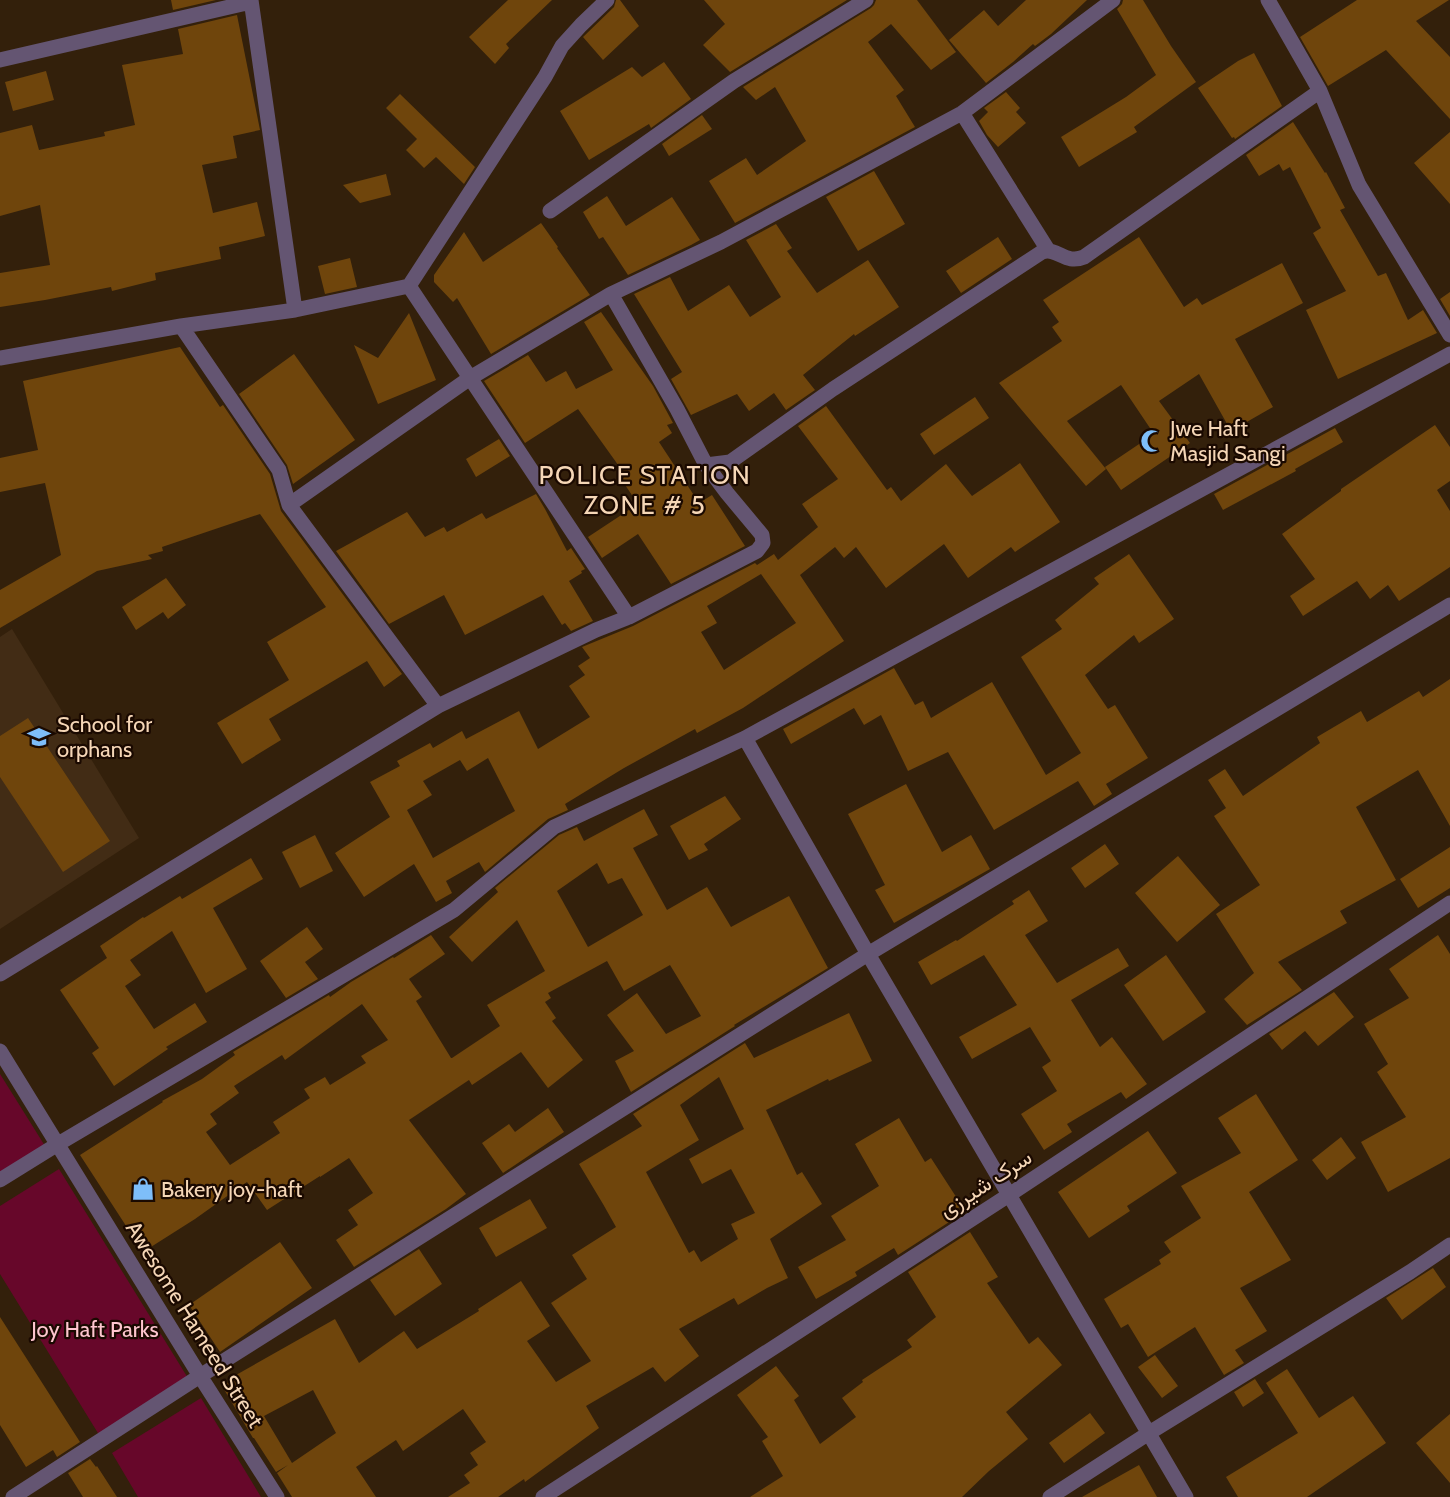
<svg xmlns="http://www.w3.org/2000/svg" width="1450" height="1497" viewBox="0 0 1450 1497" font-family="Cabin,Vazirmatn,sans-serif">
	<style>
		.built { fill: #422c15 }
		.green { fill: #67072a }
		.building { fill: #6f450c; fill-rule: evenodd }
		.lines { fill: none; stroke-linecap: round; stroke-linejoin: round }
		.minor { stroke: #645572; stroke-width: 15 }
		.labels { text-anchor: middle; stroke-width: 4.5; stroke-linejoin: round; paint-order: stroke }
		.poi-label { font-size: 22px; fill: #f5d6b6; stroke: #1a0900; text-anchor: start }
		.street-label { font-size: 22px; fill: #f5d6b6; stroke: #1a0900 }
		.park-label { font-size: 22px; fill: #fec5ce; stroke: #1a0900 }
		.quarter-label { font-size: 26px; letter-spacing: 1.5px; fill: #f5d6b6; stroke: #1a0900 }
	</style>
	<rect width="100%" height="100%" fill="#33200b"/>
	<path class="built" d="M12,629L139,838L0,929V637Z"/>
	<path class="green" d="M0,1074L45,1146L0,1174Z
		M59,1169L191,1383L101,1438L0,1274V1206Z
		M201,1398L261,1497H138L112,1453Z"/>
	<path class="building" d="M171,0H216L173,10Z
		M508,0H552L506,44L509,48L495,64L469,37Z
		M616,0H620L639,26L603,60L583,37L614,7Z
		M704,0H847L730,72L703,45L725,24Z
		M876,0H917L956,52L931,70L891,24L868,42L904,90L896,96L915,127L735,223L709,181L746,158L757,175L806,141L775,87L756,100L743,87L871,8L874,5Z
		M1026,0H1087L1051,34L1035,46L1033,44L1013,62L986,83L949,40L984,10L998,26Z
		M1123,0H1143L1171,46L1196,82L1134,127L1137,132L1079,167L1061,137L1126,97L1156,75L1117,9L1122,4Z
		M1357,0H1449L1416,21L1450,57V119L1386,50L1328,86L1300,37Z
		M237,15L260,130L233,136L237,158L202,165L213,213L257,202L265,236L219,247L221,259L155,273L156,280L112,291L111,287L45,300L0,307V273L50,265L40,205L0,216V133L32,125L39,150L105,136L104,132L135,125L122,65L183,54L178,29Z
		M1254,53L1282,106L1235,139L1234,137L1232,138L1198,88L1238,61Z
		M664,62L691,99L651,128L649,124L589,160L560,111L632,67L642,77Z
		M46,71L54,100L13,111L5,82Z
		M1006,92L1020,108L1016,112L1026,123L998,147L987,135L979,121L988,112L984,108Z
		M400,94L475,167L464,184L436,157L424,168L406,150L417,139L386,108Z
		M702,115L712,129L669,156L662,144Z
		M1293,122L1325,173L1326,172L1345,208L1340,210L1378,276L1386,273L1408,320L1423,310L1437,333L1338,379L1306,310L1346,291L1313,233L1321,228L1290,167L1283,171L1279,164L1259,176L1246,155Z
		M1450,132V204L1414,163Z
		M874,171L905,224L858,251L826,197Z
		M386,174L391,195L360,203L343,185Z
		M607,196L626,226L672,197L700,240L691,245L628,275L603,237L599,239L583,212Z
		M541,223L558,247L557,248L590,295L491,354L457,298L453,302L434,282V275L464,232L483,262Z
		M776,224L792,248L787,251L817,293L868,260L899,307L855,336L854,334L803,375L815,390L786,410L774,393L749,411L737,394L691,415L671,379L682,372L634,294L670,277L688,311L729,285L750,317L781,297L746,240Z
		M998,237L1012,259L961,293L946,271Z
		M1139,237L1184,307L1197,298L1202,305L1282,263L1303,303L1235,339L1273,407L1231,431L1199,374L1159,401L1190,443L1121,490L1105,467L1154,434L1121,385L1067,421L1106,469L1086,486L999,383L1062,341L1052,327L1059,322L1043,300Z
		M350,258L357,287L325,294L318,266Z
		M1450,292V316L1440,299Z
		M601,312L653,386L673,423L667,425L672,433L659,442L699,503L712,495L745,546L671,584L638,534L602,558L588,537L638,504L621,479L626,476L578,409L525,443L484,381L528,355L546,382L566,371L576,389L613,370L584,322Z
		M409,313L436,380L378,404L354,345L378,358Z
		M180,347L220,407L223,405L270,474L281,511L402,674L384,687L367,661L269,719L281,740L242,764L217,723L289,680L267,642L326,607L260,514L162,547L163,551L148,555L152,559L97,571L0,628V590L61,555L45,483L0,492V458L38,450L23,381Z
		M294,354L355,440L293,484L287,465L239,394Z
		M975,397L989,418L934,455L920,434Z
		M826,406L887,490L891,487L901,501L946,464L972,496L1020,463L1060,522L1015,552L1011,547L968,578L944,544L886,588L856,547L844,558L835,547L800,575L844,641L743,708L697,733L695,729L624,768L565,804L568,810L548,819L485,872L479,862L446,881L452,893L436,902L414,864L364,897L335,853L390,817L370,782L400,766L397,761L430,743L433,748L462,731L466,739L519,711L538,749L590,717L569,686L585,675L578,666L590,658L582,647L633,626L755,563L757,565L774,554L778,560L818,527L802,504L838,479L798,426ZM761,574L796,623L724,670L701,632L717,623L707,606ZM488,758L515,811L433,858L407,810L432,795L423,781L460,760L467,771Z
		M1435,425L1450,447V481L1437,490L1450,511V567L1399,601L1388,585L1370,599L1357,581L1303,616L1290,596L1315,579L1282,534L1341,491V489Z
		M1335,428L1343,442L1295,469L1296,471L1223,510L1214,494Z
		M499,439L510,456L476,477L466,459Z
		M536,494L545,509L567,551L571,548L585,569L581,571L582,573L569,581L593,621L571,631L565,623L562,625L543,595L465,635L444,595L389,624L336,551L407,512L425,537L444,527L447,532L482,513L486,519Z
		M1129,554L1174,619L1139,643L1134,635L1085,675L1108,709L1115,705L1148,758L1106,784L1112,794L1094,806L1078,781L994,830L948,752L908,771L881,715L864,725L854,708L791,744L783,729L894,668L915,705L923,701L931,718L992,682L1046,775L1081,753L1021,657L1062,629L1055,620L1099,584L1094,578Z
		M166,578L186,605L168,619L163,612L136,630L122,607Z
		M1450,679V826L1418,770L1356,807L1396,880L1340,911L1347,923L1278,962L1302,990L1247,1025L1224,999L1254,973L1216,914L1260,885L1214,816L1226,808L1208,780L1225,769L1243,796L1320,743L1317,737L1361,711L1367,722L1419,691L1423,697Z
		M28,718L110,841L63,872L0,777V736Z
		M906,784L942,852L971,835L990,869L894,923L875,890L885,885L848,814Z
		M725,796L741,819L704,844L708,850L689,860L670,826Z
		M644,809L658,835L633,848L667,910L707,887L731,927L789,896L828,968L734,1025L735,1026L631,1092L615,1061L634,1051L607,1015L637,993L666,1034L701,1016L670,965L624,991L607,961L548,993L551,998L545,1002L556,1018L552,1021L583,1060L548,1088L521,1052L472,1085L469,1080L409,1120L466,1194L446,1209L354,1267L336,1240L358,1225L348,1210L373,1193L349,1158L320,1177V1176L267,1210L247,1182L195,1219L143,1252L80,1155L163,1102L162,1101L202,1079L235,1055L233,1052L329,995L330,997L351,982L393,957L394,958L431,935L445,954L409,979L422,997L416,1001L451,1058H452L500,1026L487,1005L545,971L517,920L472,962L449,937L498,892L495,888L559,835L577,827L584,841ZM597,863L608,884L622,878L643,915L588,947L557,891ZM362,1004L388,1040L361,1056L366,1063L330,1085L325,1077L304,1089L310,1098L273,1122L280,1133L230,1165L206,1132L217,1124L210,1114L239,1093L234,1086L282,1055L285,1060Z
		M315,835L333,871L300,888L282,852Z
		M1105,844L1119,864L1085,888L1071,868Z
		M1450,847V888L1418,908L1400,879Z
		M1178,856L1220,905L1177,942L1135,893Z
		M251,858L263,879L213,908L247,969L206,993L172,931L130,960L141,975L125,986L154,1029L195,1003L207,1022L166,1047L168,1049L114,1086L92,1053L99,1048L60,990L107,958L100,946L143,917L144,918L180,896L182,899Z
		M1029,890L1048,921L1025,935L1057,983L1118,948L1129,966L1071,1000L1100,1047L1112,1037L1147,1084L1126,1099L1121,1092L1067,1124L1072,1132L1044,1150L1021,1114L1057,1091L1042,1067L1051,1061L1030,1027L972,1059L959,1037L1017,1005L984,955L931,985L918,962L956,940L957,941L1014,904L1012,901Z
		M307,927L323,949L305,962L318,979L286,998L260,961Z
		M1438,935L1450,954V1158L1388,1192L1361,1142L1406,1117L1377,1072L1388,1064L1364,1024L1409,998L1389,969Z
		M1166,955L1206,1012L1163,1041L1124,985Z
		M1334,992L1354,1017L1318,1046L1305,1031L1282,1050L1269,1034Z
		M849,1013L872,1061L829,1081L828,1079L766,1110L797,1175L802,1172L822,1204L770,1239L788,1278L767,1288L738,1305L734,1298L679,1329L699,1356L665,1382L653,1367L586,1406L599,1428L525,1482L524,1479L498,1497H448L470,1483L464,1475L478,1465L470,1453L486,1442L463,1409L403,1451L396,1440L356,1467L376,1497H292L277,1473L288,1465L276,1472L254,1438H253L222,1386L238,1377L236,1375L335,1319L359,1363L404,1331L417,1349L479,1311L478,1309L521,1281L550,1326L527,1341L556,1382L591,1361L551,1303L587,1279L572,1255L616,1227L603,1204L579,1164L642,1126L633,1114L745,1043L754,1058ZM719,1077L744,1129L689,1159L702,1184L731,1169L755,1213L731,1224L738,1239L701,1262L694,1250L689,1253L646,1172L699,1140L680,1105ZM313,1390L336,1433L292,1463L264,1416Z
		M1256,1094L1298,1160L1249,1192L1291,1260L1240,1288L1267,1331L1235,1350L1244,1363L1224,1375L1195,1327L1148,1357L1128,1324L1121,1328L1104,1299L1161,1264L1159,1260L1171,1252L1164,1242L1201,1218L1181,1186L1241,1153L1218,1118Z
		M548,1108L564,1132L503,1173L482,1143L509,1124L515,1132Z
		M899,1118L925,1162L931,1158L962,1206L956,1209L960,1215L898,1255L894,1248L855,1272L857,1276L816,1299L798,1267L846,1240L831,1216L879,1186L855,1144Z
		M1148,1131L1177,1173L1127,1206L1130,1211L1089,1238L1058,1192Z
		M1341,1137L1356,1158L1327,1180L1312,1160Z
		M530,1199L547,1228L496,1257L479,1228Z
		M970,1232L998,1277L987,1283L1029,1344L1038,1337L1062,1365L1006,1412L1028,1439L989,1471L962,1497H750L783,1476L762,1441L768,1437L737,1395L776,1366L799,1396L794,1400L820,1444L856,1417L842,1398L863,1382L862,1380L912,1347L907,1340L936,1317L908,1272Z
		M280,1242L312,1288L220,1352L189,1305Z
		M419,1249L442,1284L395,1316L370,1280Z
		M1433,1268L1446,1287L1402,1320L1386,1298Z
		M0,1317L80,1442L57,1457L53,1450L26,1467L0,1425Z
		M1155,1355L1178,1386L1162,1398L1138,1367Z
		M1287,1369L1319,1418L1353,1396L1386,1443L1307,1497H1238L1226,1477L1298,1433L1266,1383Z
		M1255,1379L1264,1393L1243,1407L1234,1392Z
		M1090,1413L1105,1433L1064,1463L1049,1443Z
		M1450,1414V1483L1416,1443Z
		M90,1459L96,1467L97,1466L117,1497H83L68,1473Z
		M1139,1465L1157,1497H1082Z"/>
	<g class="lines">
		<path class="minor" d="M1268,0L1320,91L1359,185L1450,335
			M0,60L251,2
			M962,113L1048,250
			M550,211L734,81L866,0
			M409,286L629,617
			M611,294L677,409L706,465
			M295,310L409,286L545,77L562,46L581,25L607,0
			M181,326L279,470L289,505L438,706
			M0,358L181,326L295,310L251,0
			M289,505L470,378L611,294L721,242L962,113L1113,0
			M745,738L868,954L1186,1497
			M0,974L438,706L596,630L629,617L757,551L763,543L762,535L727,493L706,465L730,462L833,389L1042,252C1058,247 1065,265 1084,257L1320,91
			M0,1051L200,1376L277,1497
			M0,1180L58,1144L454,910L554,827L745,738L1450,354
			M13,1497L200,1376L868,954L1450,605
			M543,1497L1009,1195L1450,903
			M1050,1497L1149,1433L1410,1272L1450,1245"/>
	</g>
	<defs>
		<g id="mosque-bare" transform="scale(1.8)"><path d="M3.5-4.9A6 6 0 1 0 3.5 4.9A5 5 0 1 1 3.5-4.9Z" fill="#7ebef9" stroke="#1a0900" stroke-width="2.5" paint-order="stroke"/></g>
		<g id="school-bare" transform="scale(1.8)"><path d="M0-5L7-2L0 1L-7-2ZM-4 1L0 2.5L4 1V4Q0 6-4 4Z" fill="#7ebef9" stroke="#1a0900" stroke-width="2.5" paint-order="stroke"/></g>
		<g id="shop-bare" transform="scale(1.8)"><path d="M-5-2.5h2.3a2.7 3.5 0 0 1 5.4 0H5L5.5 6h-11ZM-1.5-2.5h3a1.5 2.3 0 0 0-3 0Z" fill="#7ebef9" stroke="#1a0900" stroke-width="2.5" paint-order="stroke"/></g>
	</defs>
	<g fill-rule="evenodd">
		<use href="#mosque-bare" x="1152" y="441"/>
		<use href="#school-bare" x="39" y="737"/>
		<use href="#shop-bare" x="143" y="1189"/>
	</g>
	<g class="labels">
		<g class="poi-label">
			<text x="1170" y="436">Jwe Haft<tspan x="1170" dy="25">Masjid Sangi</tspan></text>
			<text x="57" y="732">School for<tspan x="57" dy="25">orphans</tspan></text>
			<text x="161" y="1197">Bakery joy-haft</text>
		</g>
		<g class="street-label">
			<text transform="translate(985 1183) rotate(-33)" y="8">سرک شیرزی</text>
			<text transform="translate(195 1324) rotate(58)" y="8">Awesome Hameed Street</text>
		</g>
		<g class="park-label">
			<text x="95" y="1337">Joy Haft Parks</text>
		</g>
		<g class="quarter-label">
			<text x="645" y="484">POLICE STATION<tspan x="645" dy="30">ZONE # 5</tspan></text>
		</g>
	</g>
</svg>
